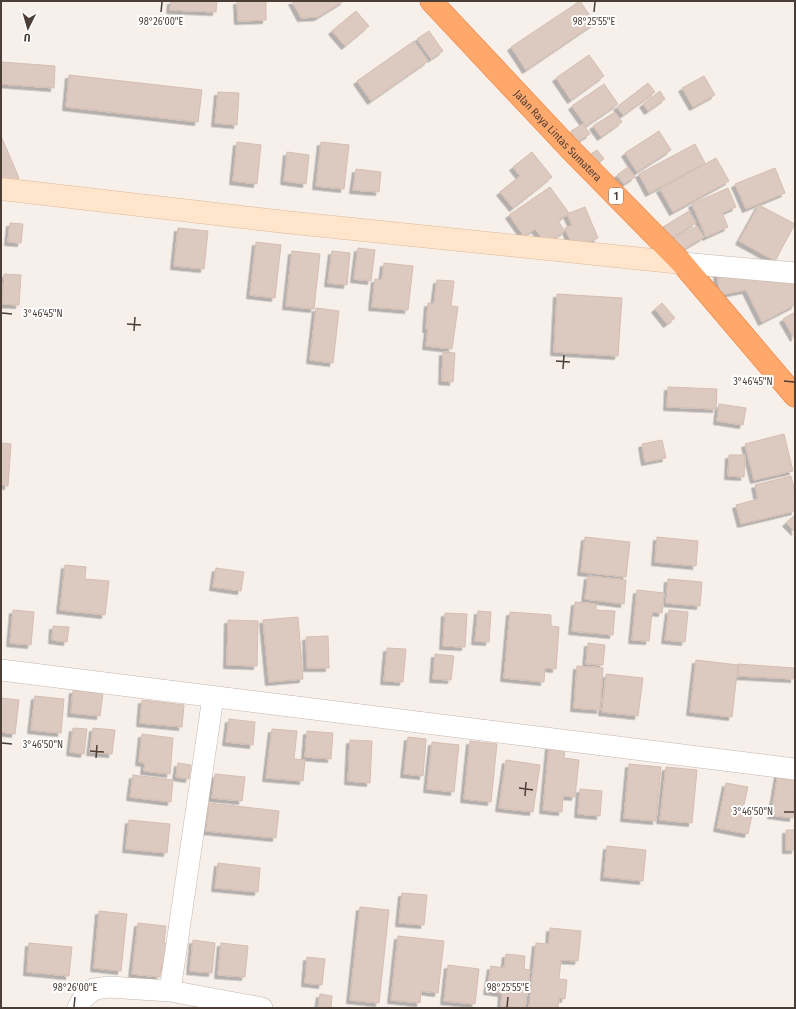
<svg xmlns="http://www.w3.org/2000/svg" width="796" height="1009" viewBox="0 0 796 1009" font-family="'Fira Sans Condensed',sans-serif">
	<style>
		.building { fill: #dccac1; stroke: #d5bdb0; filter: url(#shadow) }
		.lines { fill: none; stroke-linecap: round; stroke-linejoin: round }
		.street-casing { stroke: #c6b7ae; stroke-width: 22 }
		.secondary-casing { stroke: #deb997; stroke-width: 23 }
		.highway-casing { stroke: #ed752d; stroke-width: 23 }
		.street { stroke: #fff; stroke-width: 21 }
		.secondary { stroke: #ffe5cb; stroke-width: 22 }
		.highway { stroke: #ffa86c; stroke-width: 22 }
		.ticks { fill: none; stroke: #4b3e37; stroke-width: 1.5 }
		.labels { text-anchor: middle; stroke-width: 4; stroke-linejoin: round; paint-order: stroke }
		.shield { fill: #fff; stroke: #817873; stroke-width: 1 }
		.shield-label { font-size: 10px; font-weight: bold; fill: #4b3e37 }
		.street-label { font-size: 11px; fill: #4b3e37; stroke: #fff }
		.ticks-label { font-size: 10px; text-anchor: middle; fill: #4b3e37; stroke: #fff; stroke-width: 4; stroke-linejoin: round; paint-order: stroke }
	</style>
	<defs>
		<filter id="shadow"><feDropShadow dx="-3.5" dy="3.5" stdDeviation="0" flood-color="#0004"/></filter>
	</defs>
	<rect width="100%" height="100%" fill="#f6efea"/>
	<path class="building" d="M171,1H217L216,12L170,10Z
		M237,1H266V20L238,21Z
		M292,1H344L318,17L301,18Z
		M580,1L595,23L526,70L511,47Z
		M356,11L369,26L345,46L332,31Z
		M429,31L443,51L431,59L417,39Z
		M414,41L428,61L371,101L357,81Z
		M589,55L604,76L571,100L556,78Z
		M1,62L55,66L54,88L1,84Z
		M69,75L202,90L198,122L66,107Z
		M704,76L715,95L693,107L682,88Z
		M648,83L655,92L623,115L617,107Z
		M604,84L618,104L586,126L572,106Z
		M660,91L665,99L648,111L643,104Z
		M218,92L239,93L237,125L215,123Z
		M615,112L622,122L601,137L593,126Z
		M583,124L590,134L577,142L571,131Z
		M659,131L671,150L637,172L625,153Z
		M1,136L19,178L1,184Z
		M237,142L261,145L257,184L233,181Z
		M321,142L349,145L344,189L316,186Z
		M695,144L705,163L649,193L639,174Z
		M597,150L604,159L593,167L586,157Z
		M287,152L309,155L306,184L284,181Z
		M532,152L552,177L513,208L500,192L520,176L513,167Z
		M716,158L729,181L673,212L660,189Z
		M628,167L635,177L624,184L617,175Z
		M775,168L785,193L746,209L735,184Z
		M356,169L381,172L379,192L353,190Z
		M550,187L569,213L558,221L565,231L546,244L535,229L524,236L509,215Z
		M728,188L736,207L722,213L728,227L706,237L692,204Z
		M759,205L795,224L775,261L739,241Z
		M585,207L598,238L574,249L565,228L572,225L567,214Z
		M689,211L696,223L670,239L663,227Z
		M10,223L23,224L21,243L8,242Z
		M697,226L704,237L677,253L670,241Z
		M178,228L208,231L204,269L174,266Z
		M256,242L281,245L275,298L250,295Z
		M358,248L375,250L371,281L354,279Z
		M292,251L320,254L314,309L286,306Z
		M332,251L350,253L347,285L328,283Z
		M384,263L413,266L408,310L372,307L375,279L382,280Z
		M717,273L795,281V305L762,322L746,290L720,295Z
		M4,274L21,275L19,305L2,304Z
		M437,280L454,281L451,306L458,307L452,349L426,346L428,329H426L428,303L434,304Z
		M557,294L622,298L618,356L554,352Z
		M662,303L675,318L667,324L655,309Z
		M316,308L339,311L333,363L310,360Z
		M795,312V337L794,338L783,319Z
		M443,352L455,353L453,382L442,381Z
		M668,387L717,389L716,409L667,407Z
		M719,404L746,408L743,425L717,421Z
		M784,434L793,471L754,480L745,444Z
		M662,440L666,458L645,462L642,444Z
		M1,443L11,444L8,486L1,485Z
		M729,455H745L744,477L728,476Z
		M791,476L795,492V511L741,524L736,505L758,499L755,485Z
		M795,515V532L786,523Z
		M585,537L630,542L626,577L581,572Z
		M657,537L698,541L696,566L655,562Z
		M65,565L86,567L85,579L109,581L105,615L60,610Z
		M216,568L244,572L241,591L213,587Z
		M588,576L626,580L624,604L585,599Z
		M668,579L702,582L700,606L666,603Z
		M637,590L664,593L662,613L652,612L649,641L632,640Z
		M575,602L596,604V610L615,611L613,635L572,631Z
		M13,610L34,612L31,645L10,643Z
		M669,610L688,612L685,642L665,640Z
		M478,611L491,612L489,642L475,641Z
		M510,612L551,615V626L559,627L556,669L545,668L544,682L504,678Z
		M445,613L467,614L465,647L443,646Z
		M298,617L303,679L269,682L263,620Z
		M228,620L258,621L257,666L227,665Z
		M53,626L69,627L67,642L52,640Z
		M328,636L329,668H307L306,637Z
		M588,643L605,645L603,665L586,664Z
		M387,648L406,649L403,682L384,681Z
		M435,654L454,656L451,680L433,679Z
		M696,660L738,665L732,717L690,712Z
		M738,664L794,668V679L738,676Z
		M577,666L603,668L600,710L574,708Z
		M606,674L643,678L638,716L602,712Z
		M73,690L103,693L100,716L71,713Z
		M35,696L64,699L61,733L31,730Z
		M1,698L19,700L15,734L1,732Z
		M142,700L184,705L182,727L140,723Z
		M229,719L255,722L253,745L226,742Z
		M73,728L87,729L84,754L70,752Z
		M93,728L115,730L112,754L90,752Z
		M272,729L297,731L294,759L305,760L303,781L266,778Z
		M307,731L333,733L331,759L305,757Z
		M142,734L173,738L170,774L144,771L145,763L139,762Z
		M408,737L426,739L423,776L404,774Z
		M350,740L372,741L370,783L348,781Z
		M470,741L497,744L491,802L464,799Z
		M432,742L459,745L454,792L427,789Z
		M549,746L565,747L564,758L579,760L575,797L563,796L562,812L543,810Z
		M506,760L540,765L533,812L499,808Z
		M178,763L191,765L189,779L176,777Z
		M629,764L661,767L656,821L624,818Z
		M666,767L697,770L692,823L660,820Z
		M215,774L245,777L242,801L212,798Z
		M778,774L795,776L793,818L771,815Z
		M133,775L173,780L171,802L130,797Z
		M726,783L748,787L742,813L752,815L748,834L717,828Z
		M580,789L602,791L600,816L578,814Z
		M209,803L279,811L276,838L206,831Z
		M129,820L170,824L167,853L126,849Z
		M786,830H795V850H786Z
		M607,846L646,850L643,881L604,877Z
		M218,863L260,868L258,892L215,888Z
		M402,893L427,895L424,925L399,923Z
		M360,907L389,910L379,1003L350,1000Z
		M99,911L127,914L121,971L94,968Z
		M138,923L166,926L164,943L172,944L170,968L161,967L160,977L132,974Z
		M550,928L581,931L578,961L561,960L559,979L567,980L565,999L559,998L558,1008H529L536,943L549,944Z
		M398,936L444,941L438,993L421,991L420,1003L391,1000Z
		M193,940L215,943L212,973L190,971Z
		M29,943L72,947L69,976L27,972Z
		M221,943L248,946L245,977L218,975Z
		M506,954L525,956L524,969L530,970L525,1008L501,1006L502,993L487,991L491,966L504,968Z
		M307,957L325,959L322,985L305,983Z
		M448,965L479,969L475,1004L444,1001Z
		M320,994L332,996L331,1008H318Z"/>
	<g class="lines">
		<g class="street-casing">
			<path id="street" d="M682,263L795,273
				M1,670L795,769
				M170,991L213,697
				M78,1008L83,998L94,989L109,987L170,991L262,1008"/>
		</g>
		<g class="secondary-casing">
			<path id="secondary" d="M1,189L285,222L682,263"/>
		</g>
		<g class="highway-casing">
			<g id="highway">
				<path id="s1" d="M431,1L570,149L682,263L795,396"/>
			</g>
		</g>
		<use href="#street" class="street"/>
		<use href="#secondary" class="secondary"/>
		<use href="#highway" class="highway"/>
	</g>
	<path class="ticks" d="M161,12L162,2M594,12L595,2M2,313L12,314M127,324L141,325M134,331L135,317M556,361L570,362M563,369L564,355M784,381L794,382M2,743L12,744M90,751L104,752M96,758L97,745M519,788L533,790M525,796L526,782M784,812H794M74,1007L75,997M507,1007L508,997"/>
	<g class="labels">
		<rect class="shield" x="609" y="188" width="14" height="16" rx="3"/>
		<g class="shield-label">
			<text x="616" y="200">1</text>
		</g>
		<g class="street-label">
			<text dy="4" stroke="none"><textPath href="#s1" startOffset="185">Jalan Raya Lintas Sumatera</textPath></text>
		</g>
	</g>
	<g class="ticks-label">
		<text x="161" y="25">98°26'00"E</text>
		<text x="594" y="25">98°25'55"E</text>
		<text x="43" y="317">3°46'45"N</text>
		<text x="753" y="385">3°46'45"N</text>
		<text x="43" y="748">3°46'50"N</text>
		<text x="753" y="815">3°46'50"N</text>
		<text x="75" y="991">98°26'00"E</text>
		<text x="508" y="991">98°25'55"E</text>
	</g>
	<rect width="796" height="1009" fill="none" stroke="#4b3e37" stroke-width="4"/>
	<g transform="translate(28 28) rotate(185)" stroke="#ffffff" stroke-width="3" paint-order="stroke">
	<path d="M0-3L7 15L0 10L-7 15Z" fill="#4b3e37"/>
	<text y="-6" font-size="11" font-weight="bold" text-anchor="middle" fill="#4b3e37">U</text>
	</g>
</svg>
